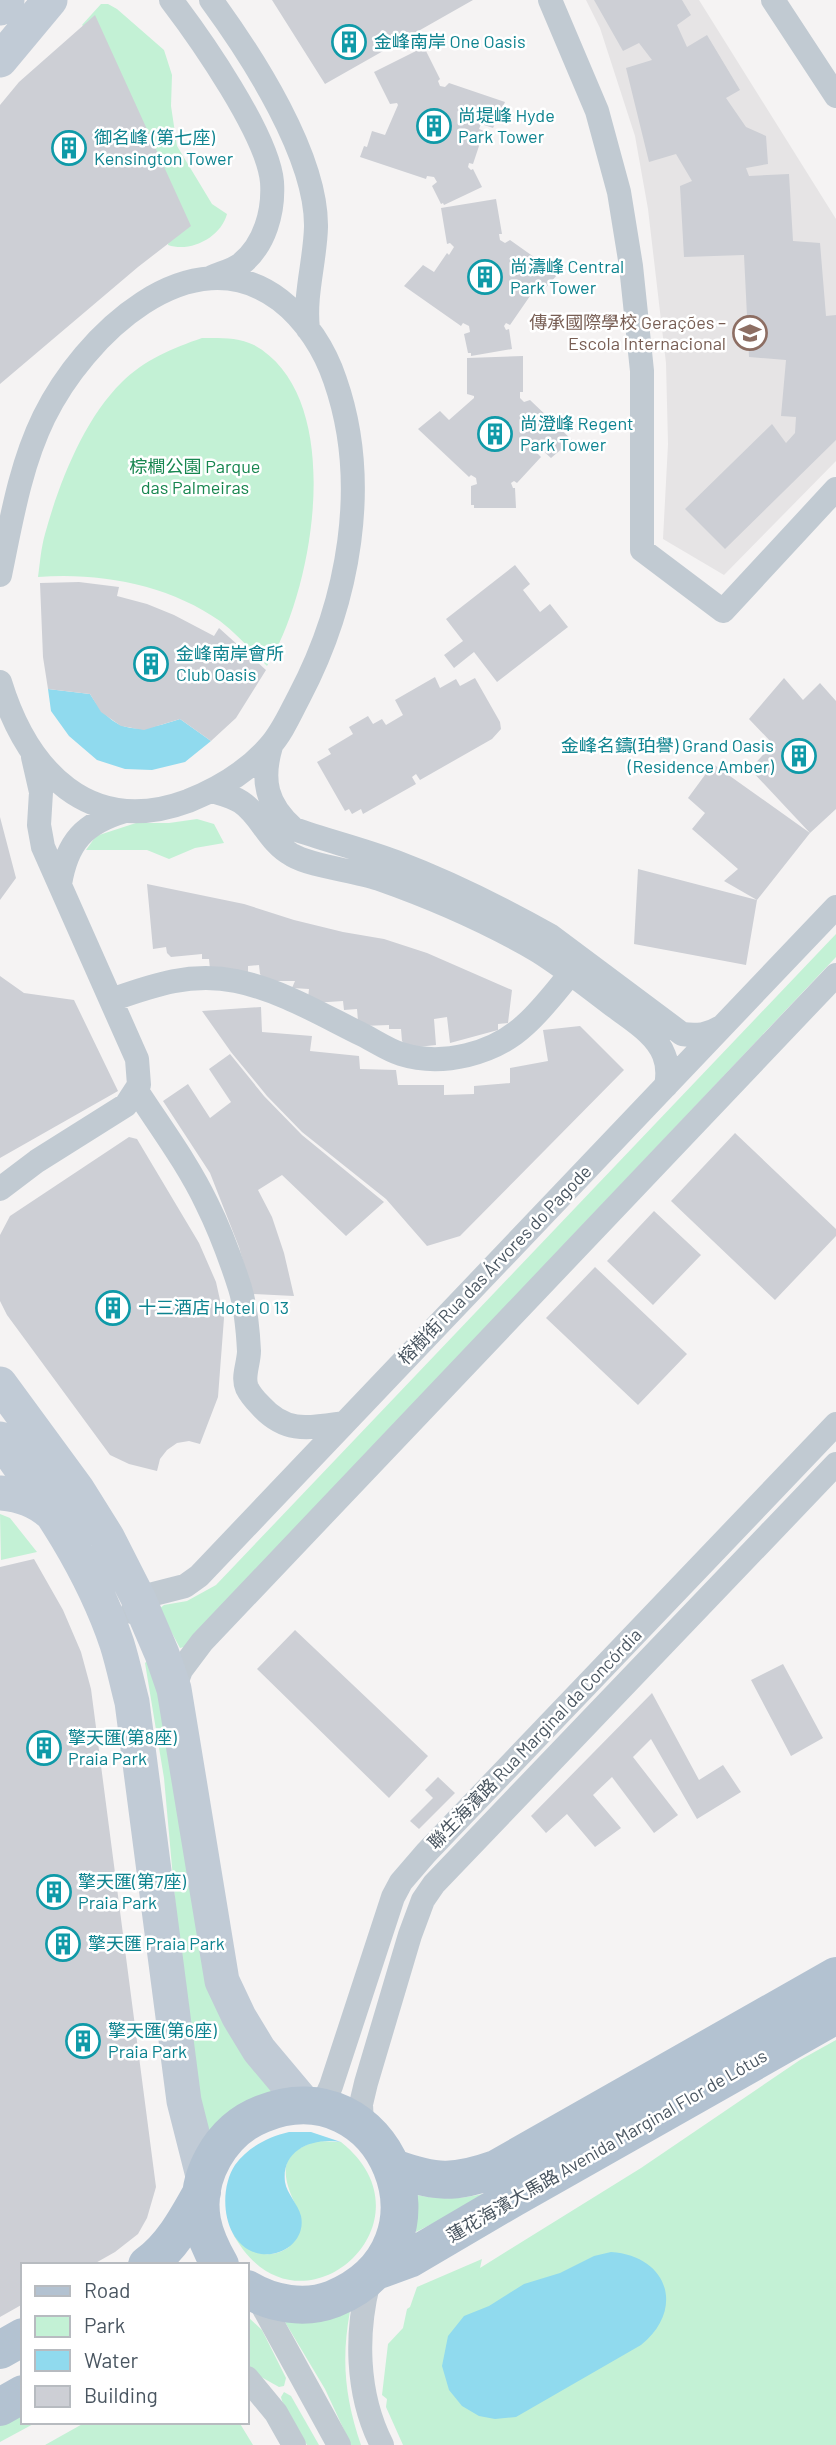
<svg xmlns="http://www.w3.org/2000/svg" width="836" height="2445" viewBox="0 0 836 2445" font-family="Barlow,'Noto Sans SC',sans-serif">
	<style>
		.education { fill: #e6e4e5 }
		.green { fill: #c3f1d5 }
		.water { fill: #90daee }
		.building { fill: #cdcfd5 }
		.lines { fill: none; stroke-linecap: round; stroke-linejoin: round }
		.street { stroke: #c1cad2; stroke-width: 24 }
		.secondary { stroke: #c1cbd6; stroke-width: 35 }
		.primary { stroke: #b3c2d1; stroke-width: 38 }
		.labels { text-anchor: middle; stroke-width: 5; stroke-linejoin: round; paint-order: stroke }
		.culture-label { font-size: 18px; fill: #0d838f; stroke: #fff; text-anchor: start }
		.education-label { font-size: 18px; fill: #785e54; stroke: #fff; text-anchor: end }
		.park-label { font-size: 18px; fill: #17864f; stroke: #fff }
		.street-label { font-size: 18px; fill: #4a5661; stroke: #fff }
	</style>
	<rect width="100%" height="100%" fill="#f5f3f3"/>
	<path class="education" d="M586,0H699L836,219V461L724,575L663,539L668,444L666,363L648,209L635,136L600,28Z"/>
	<path class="green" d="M101,4H108L117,9L164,50L172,75L171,106L177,146L212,204L227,214C221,237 191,253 168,245L171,226V185L156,150L143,127L106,49L82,25Z
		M202,338C219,338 238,337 254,345C348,397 314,591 267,666C252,651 237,634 220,621C169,585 100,572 38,577C40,563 41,548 45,534C59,483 84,419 122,382C144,360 173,348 202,338Z
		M197,819L214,824L224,843L195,848L169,859L147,850H86L96,836L136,823H169Z
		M836,934V957L184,1647L180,1648L159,1609L164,1605L187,1601L216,1585Z
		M0,1514L10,1518L37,1552L1,1560Z
		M149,1659L167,1720L209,1980L284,2092L203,2143L183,1989L164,1778L145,1663Z
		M836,2040V2445H403L386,2407L387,2399L382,2395L388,2344L403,2328L407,2309L410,2307L417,2287L482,2259L480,2268L641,2168L800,2060Z
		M318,2141L341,2142C443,2223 295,2352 232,2232C244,2252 268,2262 289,2247L300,2214C284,2182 272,2153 318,2141Z
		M483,2194H490L416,2232L417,2195C441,2200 460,2199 483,2194Z
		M350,2311C341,2360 345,2398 361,2445H351L325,2389L285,2322Z
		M247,2316L262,2330L286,2378L284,2386L279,2387L247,2369Z
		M284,2392L291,2396L319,2445H307L282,2401L281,2397Z
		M23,2403V2422H37L0,2442V2416Z
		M86,2422H239L253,2445H45Z"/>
	<path class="water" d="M48,689L90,694C116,736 137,733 180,719L211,741L185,762L152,770L125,769L97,760L69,736L51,711Z
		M289,2132H311L341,2142C314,2137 281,2149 285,2182C287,2194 298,2204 301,2216C306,2240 283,2257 261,2254C223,2248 217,2192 235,2165C248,2147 268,2137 289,2132Z
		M611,2252C669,2256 685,2310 641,2345L516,2417L495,2419L479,2416L462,2406L449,2390L442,2366L448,2336L464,2316L489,2306L524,2284L560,2273L594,2256Z"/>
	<path class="building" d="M272,0H473L325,84Z
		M594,0H682L691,15L677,25L687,47L707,35L740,90L726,98L746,127L766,136L768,164L746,168L749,176L789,174L793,241L820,243L826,316L836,315V440L725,549L685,509L772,424L786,443L795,433L796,417L781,416L786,360L749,357L744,255L684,257L680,186L692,181L676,154L649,162L626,68L652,60L639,43L623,51Z
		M95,15L191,226L138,267L0,384V105L19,82Z
		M424,47L440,79L438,81L440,86L445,87L449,83L505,102L493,128L481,124L479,129L484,131L473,164L469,163L468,167L471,170L473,169L482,187L444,205L443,203L441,204L432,186L437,182L434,177L427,176L426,179L360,157L364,146L367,147L372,131L385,135L398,105L397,103L390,104L374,72Z
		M496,199L502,234H499L500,240L505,243L510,240L558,274L539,295L529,288L525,292L530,296L510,325L506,323L504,326L506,330L509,329L512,349L471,356V353H468L464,334L470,332L469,326L463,323L461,326L404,286L423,265L434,272L447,253L449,255L454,247L450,243L447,244L441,208Z
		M523,356V392H520V398L524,402L530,400L572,440L551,458L541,449L537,453L541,457L517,483L514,481L511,483L513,488H515L516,508H474V505H471V486L477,484L476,478L471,475L469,477L418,429L440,411L449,420L474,398V396L467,394V358Z
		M515,565L530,584L523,590L540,612L550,604L568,627L497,682L474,652L454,668L444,655L463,641L446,619Z
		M79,582L119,587L117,596L147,604L174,615L214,636L219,628L239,646L266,670L236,718L211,741L180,719L144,730L121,726L101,712L90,694L48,689L43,657L40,583Z
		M435,677L440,688L456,679L460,686L475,678L500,722L501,729L492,739L420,780L416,774L412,777L416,784L363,814L361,809L352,814L349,809L345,811L317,762L331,754L328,749L353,734L349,727L368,716L373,724L382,719L386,725L403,715L395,700Z
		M784,678L803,700L820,683L836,701V809L810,833L757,900L746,965L634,944L638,869L757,900L724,881L738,869L692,829L705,813L688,798L713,764L810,833L750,769L773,744L749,719Z
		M0,817L16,878L0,900Z
		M147,884L244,904L294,920L343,932L384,939L427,953L512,990L508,1023L498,1024V1030L450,1043L447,1017L434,1019L436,1045L408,1048L402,1041L401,1029H389V1025L362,1026L358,1021L357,1009L344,1010L343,1001L313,1003L308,998L309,989L292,988L295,981H265L260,974L259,965L248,966V973L210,969L209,959H202V954L171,957L167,953L166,947L153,949Z
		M0,976L24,993L74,1000L118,1091L0,1158Z
		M261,1007L262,1032L312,1036L310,1051L359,1056L360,1069L396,1070L398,1085H444V1095L474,1094V1086L510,1083V1068L548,1061L543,1030L580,1026L624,1070L460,1236L427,1246L386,1199L302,1132L267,1096L231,1052L202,1011Z
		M230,1054L264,1096L302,1135L384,1202L346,1236L282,1175L258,1190L272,1217L284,1253L294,1296L252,1294L239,1247L210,1173L163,1101L188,1084L210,1118L231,1102L209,1069Z
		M735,1133L836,1229V1236L775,1300L671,1201Z
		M129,1137L137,1139L199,1243L216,1282L224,1318L218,1397L200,1444L189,1441L177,1443L167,1450L160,1459L157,1471L129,1464L110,1455L7,1315L0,1301V1235L10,1216Z
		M654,1211L701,1255L653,1305L607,1261Z
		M595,1267L687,1354L638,1405L546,1318Z
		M34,1559L63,1610L81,1652L91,1689L156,2187L147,2218L138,2234L115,2252L92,2265H23V2304L0,2317V1567Z
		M295,1630L428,1756L389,1798L257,1669Z
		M783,1664L823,1738L791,1756L751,1680Z
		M652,1693L699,1780L723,1765L741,1792L697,1819L651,1739L633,1757L678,1815L654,1833L612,1777L593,1795L621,1828L595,1847L567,1814L546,1833L531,1816Z
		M438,1777L455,1793L419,1829L410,1821L433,1798L425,1790Z"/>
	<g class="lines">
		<path class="street" d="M171,0C200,38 268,135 272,182C274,211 265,245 241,264C233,270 221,273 212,277
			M211,0C252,56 317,156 316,227C315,262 304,295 308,329
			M550,0L597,111L619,192L631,266L642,371V550L723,611L836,489
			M773,0L836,96
			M0,575C11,522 20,466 44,417C83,337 190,232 280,300C306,320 325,350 335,380C371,483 349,602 299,697C290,714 282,733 269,747C247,772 218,789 188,801C89,838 27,770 0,682
			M271,746C261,780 266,805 294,829C328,841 362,849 396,862C449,882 501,908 551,936L682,1034C697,1036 708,1035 721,1027
			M212,791C222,794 232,796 241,802C261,815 268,842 292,855C313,867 353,870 379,879C433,898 488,922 538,951C565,968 590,988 615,1007C632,1020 656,1034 664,1055C668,1065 668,1076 666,1086
			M60,884C67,842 84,823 125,811
			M111,1000C154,985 190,972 236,981C281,990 322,1015 363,1035C375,1041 388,1050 401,1054C442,1067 494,1054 525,1025C542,1010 556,991 571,973
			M137,1091C161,1128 188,1164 207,1204C220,1230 231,1260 240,1288C246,1308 248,1331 249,1351C249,1363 242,1377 247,1388C250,1394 256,1401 260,1405C286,1434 309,1428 343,1423
			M0,1189L37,1161L126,1105L139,1085L137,1059L43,847L39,825L41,792L33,757
			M132,1612L138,1598L185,1586L199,1576L836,907
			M174,1689L181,1670L202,1642L836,975
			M321,2108L331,2086L393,1897L401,1882L426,1853L836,1424
			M362,2126L361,2104L366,2083L410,1935L423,1900L434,1884L836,1464
			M370,2277C355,2332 356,2394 382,2445
			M256,2294L339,2445
			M247,2378L276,2413L294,2445"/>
		<path class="secondary" d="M0,8L7,0
			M0,60L50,0
			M0,1384L77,1489L107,1537L138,1598L162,1654L174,1689L222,1981L239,2017L259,2050L306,2106
			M0,1439C47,1503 92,1569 117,1644C123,1663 127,1683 132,1702L184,2101L204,2180
			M0,1493C21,1495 36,1500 52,1514"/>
		<path class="primary" d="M394,2168C435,2183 454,2184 496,2169L836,1976
			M147,2265C172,2247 187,2219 202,2192
			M220,2265C212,2251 205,2237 202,2221C194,2177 221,2130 262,2114C384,2064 462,2246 333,2299C305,2310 272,2304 247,2289
			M376,2271L409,2259L513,2198L836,2015
			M0,2350L23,2337
			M0,2407L23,2394"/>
	</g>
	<defs>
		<g id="building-ring" transform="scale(1.75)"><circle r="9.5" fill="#fff" stroke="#0f9aa8" stroke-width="1.5"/><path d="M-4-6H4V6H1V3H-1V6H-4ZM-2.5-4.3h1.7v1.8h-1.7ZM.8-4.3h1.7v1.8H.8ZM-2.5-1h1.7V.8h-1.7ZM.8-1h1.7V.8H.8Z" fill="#0f9aa8"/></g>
		<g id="school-ring" transform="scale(1.75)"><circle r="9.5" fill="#fff" stroke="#8d6e63" stroke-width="1.5"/><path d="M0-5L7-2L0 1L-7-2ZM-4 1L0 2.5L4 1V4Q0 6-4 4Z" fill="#8d6e63"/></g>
	</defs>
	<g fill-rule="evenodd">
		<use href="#building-ring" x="349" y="42"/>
		<use href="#building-ring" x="434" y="126"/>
		<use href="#building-ring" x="69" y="148"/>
		<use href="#building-ring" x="485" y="277"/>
		<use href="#school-ring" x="750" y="333"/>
		<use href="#building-ring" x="495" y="434"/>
		<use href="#building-ring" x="151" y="664"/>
		<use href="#building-ring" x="799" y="756"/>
		<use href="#building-ring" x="113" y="1308"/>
		<use href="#building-ring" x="44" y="1748"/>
		<use href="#building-ring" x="54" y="1892"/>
		<use href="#building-ring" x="63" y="1944"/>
		<use href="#building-ring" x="83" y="2041"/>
	</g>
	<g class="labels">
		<g class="culture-label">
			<text x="374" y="48">金峰南岸 One Oasis</text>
			<text x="458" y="122">尚堤峰 Hyde<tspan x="458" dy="21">Park Tower</tspan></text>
			<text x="94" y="144">御名峰 (第七座)<tspan x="94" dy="21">Kensington Tower</tspan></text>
			<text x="510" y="273">尚濤峰 Central<tspan x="510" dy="21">Park Tower</tspan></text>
			<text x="520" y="430">尚澄峰 Regent<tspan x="520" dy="21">Park Tower</tspan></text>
			<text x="176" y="660">金峰南岸會所<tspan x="176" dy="21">Club Oasis</tspan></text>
			<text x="774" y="752" text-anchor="end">金峰名鑄(珀譽) Grand Oasis<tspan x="774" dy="21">(Residence Amber)</tspan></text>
			<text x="138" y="1314">十三酒店 Hotel O 13</text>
			<text x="68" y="1744">擎天匯(第8座)<tspan x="68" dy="21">Praia Park</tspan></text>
			<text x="78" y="1888">擎天匯(第7座)<tspan x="78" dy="21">Praia Park</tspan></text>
			<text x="88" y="1950">擎天匯 Praia Park</text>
			<text x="108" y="2037">擎天匯(第6座)<tspan x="108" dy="21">Praia Park</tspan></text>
		</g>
		<g class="education-label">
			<text x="726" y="329">傳承國際學校 Gerações –<tspan x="726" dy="21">Escola Internacional</tspan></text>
		</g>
		<g class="park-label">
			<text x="195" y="473">棕櫚公園 Parque<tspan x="195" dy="21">das Palmeiras</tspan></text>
		</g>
		<g class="street-label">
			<text transform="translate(495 1265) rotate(-46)" y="6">榕樹街 Rua das Árvores do Pagode</text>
			<text transform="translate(535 1739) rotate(-46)" y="6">聯生海濱路 Rua Marginal da Concórdia</text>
			<text transform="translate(607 2146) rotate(-30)" y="6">蓮花海濱大馬路 Avenida Marginal Flor de Lótus</text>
		</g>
	</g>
	<rect x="21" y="2263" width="228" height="161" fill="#ffffff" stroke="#b7bbc0" stroke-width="2"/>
	<rect x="35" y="2286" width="35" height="10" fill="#b3c2d1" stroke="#b7bbc0" stroke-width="2"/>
	<text x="84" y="2298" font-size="21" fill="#4a5661">Road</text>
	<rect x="35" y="2316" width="35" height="21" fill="#c3f1d5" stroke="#b7bbc0" stroke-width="2"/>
	<text x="84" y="2333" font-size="21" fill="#4a5661">Park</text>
	<rect x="35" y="2350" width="35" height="21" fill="#90daee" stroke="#b7bbc0" stroke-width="2"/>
	<text x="84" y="2368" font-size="21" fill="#4a5661">Water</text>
	<rect x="35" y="2386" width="35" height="21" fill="#cdcfd5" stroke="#b7bbc0" stroke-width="2"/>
	<text x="84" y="2403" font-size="21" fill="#4a5661">Building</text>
</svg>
